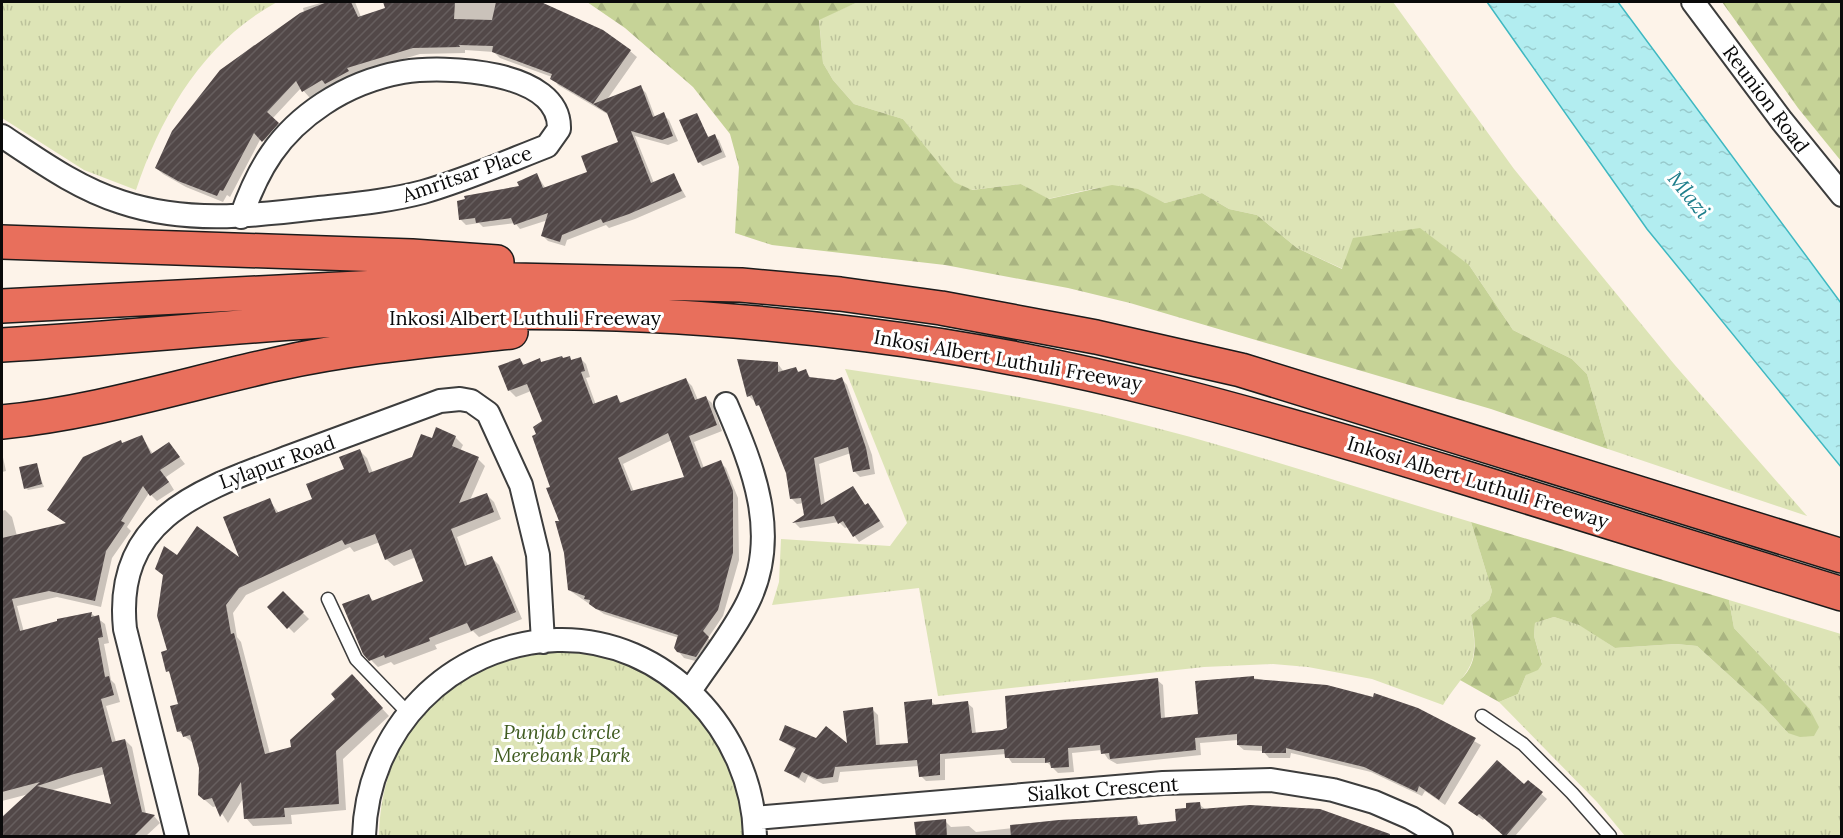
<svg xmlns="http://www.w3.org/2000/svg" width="1843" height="838" viewBox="0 0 1843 838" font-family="Lora,serif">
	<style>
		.grass { fill: url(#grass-tufts) }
		.forest { fill: url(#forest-firs) }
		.water { fill: url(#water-ripples); stroke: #3fb8c1; stroke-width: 1.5 }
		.shadow { fill: #0003; fill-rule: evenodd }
		.building { fill: url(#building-hatch); fill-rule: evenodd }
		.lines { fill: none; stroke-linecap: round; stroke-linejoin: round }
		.service-casing { stroke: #3d3d3d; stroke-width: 15 }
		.minor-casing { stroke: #3d3d3d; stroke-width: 26 }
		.motorway-casing { stroke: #1b1b1b; stroke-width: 36 }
		.service { stroke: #fff; stroke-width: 12 }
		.minor { stroke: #fff; stroke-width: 22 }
		.motorway { stroke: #e86f5c; stroke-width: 33 }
		.labels { text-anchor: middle; stroke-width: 6; stroke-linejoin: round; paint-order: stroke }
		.street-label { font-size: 20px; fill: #0a0a0a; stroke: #fff }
		.park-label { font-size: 20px; font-style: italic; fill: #405c21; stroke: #fff }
		.water-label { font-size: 21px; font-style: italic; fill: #1e7e8b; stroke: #fff }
	</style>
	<defs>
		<pattern id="grass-tufts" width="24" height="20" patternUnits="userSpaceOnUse" patternTransform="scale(1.5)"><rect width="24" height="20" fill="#dde4b6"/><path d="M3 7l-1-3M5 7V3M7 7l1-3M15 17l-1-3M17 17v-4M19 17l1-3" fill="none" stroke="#bcc29b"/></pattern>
		<pattern id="forest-firs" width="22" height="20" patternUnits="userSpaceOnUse" patternTransform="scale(1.5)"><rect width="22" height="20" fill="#c6d397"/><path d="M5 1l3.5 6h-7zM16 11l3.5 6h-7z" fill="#a9b481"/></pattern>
		<pattern id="water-ripples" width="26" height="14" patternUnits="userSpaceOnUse" patternTransform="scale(1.5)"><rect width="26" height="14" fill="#b2edf0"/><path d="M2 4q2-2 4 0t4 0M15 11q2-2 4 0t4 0" fill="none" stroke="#98cacc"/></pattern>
		<pattern id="building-hatch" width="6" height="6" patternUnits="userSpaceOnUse" patternTransform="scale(1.5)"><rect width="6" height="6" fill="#524848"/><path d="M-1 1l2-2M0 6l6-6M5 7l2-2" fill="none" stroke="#665e5e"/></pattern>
	</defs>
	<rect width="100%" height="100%" fill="#fdf3e9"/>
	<path class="grass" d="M2,2H277C204,42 162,113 136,190L84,170L2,118Z
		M858,2H1393L1514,169L1674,364L1807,516L1608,449L1587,374L1572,359L1513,330L1469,265L1343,269L1297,248L1257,215L1229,209L1202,193L1165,203C1115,177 1100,188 1048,199L1021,184L971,190L953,182L903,119L854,104L833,80L823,63L819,19Z
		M845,369C932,382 1019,395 1105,415C1228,444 1349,486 1471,522L1492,591L1489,600L1471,615C1480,669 1470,664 1443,705L1372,679L1308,667L1273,664L1204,667L938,696L919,588L772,605L779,582L781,539L890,546L907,523Z
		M1729,600L1841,634V836H1625L1597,802L1499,702L1518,694L1526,675L1542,663L1534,636L1535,623L1554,617L1580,625L1615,648L1676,644L1697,646L1763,706L1788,733L1809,708L1734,628Z
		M565,651C638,659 698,691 727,761C732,772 739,784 741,795C743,809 743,823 745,836H379C381,725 457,658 565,651Z"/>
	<path class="forest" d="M587,2H858L819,20L823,63L833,80L854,104L903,119L954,182L972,190L1021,184L1049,199L1112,185L1138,189L1165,203L1202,193L1229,209L1257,215L1297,248L1342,269L1353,238L1420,228L1469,265L1513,330L1572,359L1587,374L1608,449L1491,409L1130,303L1068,288L945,265L772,245L735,233L739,167L730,134L693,87L625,28Z
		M1722,2H1841V161L1798,108Z
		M1471,522L1729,600L1734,628L1809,708L1819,727L1814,736L1800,737L1788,733L1763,706L1697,646L1676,644L1615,648L1579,625L1554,617L1535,623L1534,636L1542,664L1538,670L1526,675L1518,694L1499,702L1460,680C1480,662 1475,640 1471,615L1489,600L1492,591Z"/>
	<path class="water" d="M1487,2H1618L1841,303V467L1647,229Z"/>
	<path class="shadow" d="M324,2H355L361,17L387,9L385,2H544L543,4L630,51L637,57L606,101L640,87L646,93L655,117L663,114L669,120L678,141L668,145L635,136L654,183L674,175L686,197L635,219L609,228L606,225L567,240L565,246L548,241L543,236L548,220L520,229L515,223L483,227L479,223L466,225L461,220L458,202L521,187L537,175L546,189L589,172L620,143L609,115L558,85L552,77L500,58L494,52L465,50V53L420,54L353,74L354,78L332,90L329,86L310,98L301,88L272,119L284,131L270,147L261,138L230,197L227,195L223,202L186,187L163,174L156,168L220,72L254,45L256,47L304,12L303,8Z
		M696,114L709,138L714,136L719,140L726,157L703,166L699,162Z
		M570,358L572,361L580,358L586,364L590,377L586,378L596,405L616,397L622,403L686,380L692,386L698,400L705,397L712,403L722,431L694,442L704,468L720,462L726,468L738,498L739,560L723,616L708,638L715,644L703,663L684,658L678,651L679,638L604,614L569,590L561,522L537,435L543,421L531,391L516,397L510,391L500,367L520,360L525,365L539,360L542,363ZM672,440L686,478L634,492L623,464Z
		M739,361L778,364L784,372L796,369L800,373L805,371L812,379L836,382L842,379L847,385L872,455L875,474L860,477L854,471L851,453L819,464L825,504L852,488L866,506L868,505L874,511L884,527L859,542L848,527L845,528L839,522L800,528L795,523L806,516L804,503L797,504L792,499L787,473L763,410L749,396Z
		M142,437L153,454L169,444L185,464L166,477L174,490L157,501L149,493L127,527L131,531L112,558L101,607L57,597L17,606L24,632L59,623L58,620L92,614L105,624L109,643L104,644L111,680L115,684L120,702L106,706L116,742L125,740L132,747L146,814L154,816L160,823L146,836H2V819L29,794L2,801V511L5,510L12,517L17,536L67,524L49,510L123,444ZM105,774L114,807L50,791Z
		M455,437L463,445L460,451L478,459L485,466L470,500L487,495L494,502L501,519L457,537L468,566L491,557L499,565L522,619L479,637L473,631L435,645L437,649L394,665L391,662L378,667L364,653L368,596L374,601L425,582L416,557L394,566L386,559L380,542L354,552L350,547L246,595L233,613L237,637L241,642L270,754L292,748L338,699L352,676L389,716L343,759L346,810L291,815L292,824L253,826L246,818L244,797L228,823L217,806L213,807L199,795L200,768L193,743L178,731L180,705L172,675L168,671L164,576L157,569L178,557L243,561L269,500L279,513L314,500L346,470L360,451L367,458L373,473L413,458L433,440Z
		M2,453L6,471L2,472Z
		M36,465L44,487L28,490L26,488Z
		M283,593L309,619L294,633L269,607Z
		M1253,678L1417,709L1481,745L1445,805L1425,791L1422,796L1371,772L1291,753L1290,758H1269L1263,751L1244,750L1238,745V740L1200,743L1201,755L1117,764L1108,759L1102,750L1072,753L1074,772L1058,773L1048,763H1012L1006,754L945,759V780L926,781L921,776L919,766L840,772L838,782L823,784L808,776L805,783L786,771L796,750L780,740H816L849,747L872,709L878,715L880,747L909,744L931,701L936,706L967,703L973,708L976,734L1003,732L1157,680L1163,685L1165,719L1200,715Z
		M1528,782L1547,799L1515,836H1504L1485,818L1483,820L1465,808L1524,786Z
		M1199,804L1206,810L1389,836H887H917L945,821L951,827L969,826L976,832L1098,819L1136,817L1142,826L1177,823L1188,810Z"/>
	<path class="building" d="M327,2H351L358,17L385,8L383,2H455L454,19L492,20L496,2H541L603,30L631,50L593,104L550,79L552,74L492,52L493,46L459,45L460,47L413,48L347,68L349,71L325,84L322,80L302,92L296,81L267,112L279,123L262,142L254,133L223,191L220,190L217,196L178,181L155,168L172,131L220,70L300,13Z
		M641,85L653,117L664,112L673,136L662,140L631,131L651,183L674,173L682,191L629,214L603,223L601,219L562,235L560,242L541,236L548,213L514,225L511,218L476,223L475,218L459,220L457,201L465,199L464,196L519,186L517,182L537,173L543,188L587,172L581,156L618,142L607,113L593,104Z
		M697,113L708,137L715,134L722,152L698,163L679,120Z
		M562,356L563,358L570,356L571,360L581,357L585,371L581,372L593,404L617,395L620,403L686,378L695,400L706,396L717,425L689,436L701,468L721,460L733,491V553L718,610L703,631L709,637L696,657L677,652L674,648L678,635L596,609L589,604L590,600L584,599L585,596L568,590L564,553L555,521H559L546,488L550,487L532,436L536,434L533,427L542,421L527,384L508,391L498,366L520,358L523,365L540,358L541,362ZM668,433L684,477L631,491L618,458Z
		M737,359L778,362V372L796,367L798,372L806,369L809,377L835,380L842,377L866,448L870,469L853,472L848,447L814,458L821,505L853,486L865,505L868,503L880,521L853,537L843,521L838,524L834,516L792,523L804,515L801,498L790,499L786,473L759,405L756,406L752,395L747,397Z
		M436,427L456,436L452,446L479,457L459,503L487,493L494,512L451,529L465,566L492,556L516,612L471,631L467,623L429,638L430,641L385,658L384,655L369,661L363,654L342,604L369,594L372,601L423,581L411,549L385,560L375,534L345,545L342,540L239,588L226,605L231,634L234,633L265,754L291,747L290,740L335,699L331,694L352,674L383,708L336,751L339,804L284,808L285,817L244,819L241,782L220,817L212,798L204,800L198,795L199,768L190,735L183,737L181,731L177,732L170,706L178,704L169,671L166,672L161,652L167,650L157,616L163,575L155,569L164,546L177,555L197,526L239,557L223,517L270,498L276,513L312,499L306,484L344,469L339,457L360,449L369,473L412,457L421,434L432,438Z
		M142,435L151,454L169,442L180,457L160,470L169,482L150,496L143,486L121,521L125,523L106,551L95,601L49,591L12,599L20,631L57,621V619L92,612L91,617L99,615L103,637L98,638L105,677L109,676L114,695L101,699L112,742L125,739L142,812L155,815L133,837H2V817L40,782L2,792V538L66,523L47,510L83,457L121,440L122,443ZM102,767L111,804L37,786L74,774Z
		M37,463L42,484L24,489L19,467Z
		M283,591L304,612L287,629L267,607Z
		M1254,676V679L1327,685L1373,697L1374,693L1418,708L1476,738L1439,800L1419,786L1417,792L1364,767L1286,748V753H1262V746L1237,745V734L1195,738L1196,750L1110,759L1109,753L1101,754L1100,745L1068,748L1069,767L1051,768L1050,762L1045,763V758H1005L1004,749L940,754V775L919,777L917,760L835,767L833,777L817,779L802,772L799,778L784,771L796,748L779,740L785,725L816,738L826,726L847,743L843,711L873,707L876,745L908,743L904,702L932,699V705L968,701L972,733L1002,730L1007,728L1005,696L1158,678L1161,718L1198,714L1195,681Z
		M1497,760L1524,784L1528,780L1543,792L1505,837L1479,814L1477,816L1458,803Z
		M1200,802L1201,809L1250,805L1320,809L1390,834L1389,837H1011L1010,825L1059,820L1137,816L1138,825L1176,821L1175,809L1186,808V803Z
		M946,819L947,837H916L914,822Z"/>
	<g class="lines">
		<g class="service-casing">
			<path id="service" d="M328,599L356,659L408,713
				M1482,716L1523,744L1572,793L1610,836"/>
		</g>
		<g class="minor-casing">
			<path id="minor" d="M1693,2L1782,121L1842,195
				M2,136C40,161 77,188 121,202C187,224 252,216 319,208C354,204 389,201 423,192C465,180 506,162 547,146L559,129C561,70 444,65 403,72C375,77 347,88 323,104C279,133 258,168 241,217
				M690,691C709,662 733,633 748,602C781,535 753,467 726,404
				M755,818L1163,783L1271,780L1333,790L1374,802L1411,818L1441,836
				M177,836L125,629C113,514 207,488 294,455C343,437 391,419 440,401L460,399L471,401L488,413L521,485L538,555L543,642
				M364,836C367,730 449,644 557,640C665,637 753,732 755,836"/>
		</g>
		<g class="motorway-casing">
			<path id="motorway" d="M2,242L412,256L497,262
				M2,306L514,280L741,285L840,294L941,308L1096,337L1241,370L1842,556
				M2,345C152,336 302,319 453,314C589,309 733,318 867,335C1072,360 1267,417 1463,477C1589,516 1715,555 1842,594
				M2,422C95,413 186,384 277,364C352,347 435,340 511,332"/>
		</g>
		<use href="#service" class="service"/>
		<use href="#minor" class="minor"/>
		<use href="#motorway" class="motorway"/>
	</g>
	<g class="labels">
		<g class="street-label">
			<text transform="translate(1766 99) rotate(53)" y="7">Reunion Road</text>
			<text transform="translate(467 174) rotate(-19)" y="7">Amritsar Place</text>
			<text x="525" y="325">Inkosi Albert Luthuli Freeway</text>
			<text transform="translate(1008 360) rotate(10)" y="7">Inkosi Albert Luthuli Freeway</text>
			<text transform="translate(277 462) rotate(-20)" y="7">Lylapur Road</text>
			<text transform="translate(1478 482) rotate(17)" y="7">Inkosi Albert Luthuli Freeway</text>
			<text transform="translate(1103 789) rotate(-4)" y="7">Sialkot Crescent</text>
		</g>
		<g class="park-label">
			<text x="562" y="739">Punjab circle<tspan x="562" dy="23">Merebank Park</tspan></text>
		</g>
		<g class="water-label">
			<text transform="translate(1689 195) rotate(51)" y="7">Mlazi</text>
		</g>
	</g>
	<rect width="1843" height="838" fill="none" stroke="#0a0a0a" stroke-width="6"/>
</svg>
